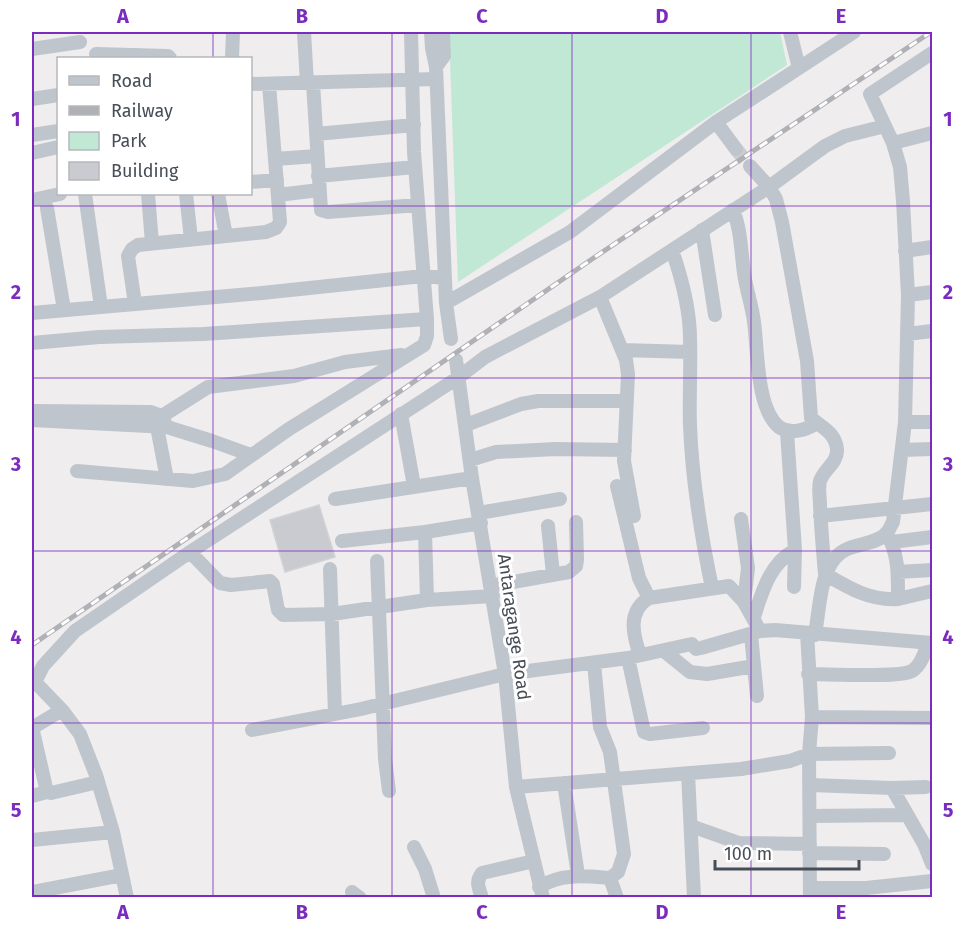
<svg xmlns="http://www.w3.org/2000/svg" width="964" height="929" viewBox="0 0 964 929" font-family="'Fira Sans',sans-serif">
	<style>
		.green { fill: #c0e8d4 }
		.building { fill: #cacbd1; stroke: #d1d2d7; stroke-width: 1.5 }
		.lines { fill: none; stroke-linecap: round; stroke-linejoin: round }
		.minor-tunnel { stroke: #cdcdcf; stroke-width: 14; stroke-dasharray: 14 7; stroke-linecap: butt }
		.minor { stroke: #bfc5cd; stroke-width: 14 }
		.rail-casing { stroke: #b0b1b6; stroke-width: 5 }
		.rail { stroke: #fff; stroke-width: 3; stroke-dasharray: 9; stroke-linecap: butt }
		.grid { fill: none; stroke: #7b2cbf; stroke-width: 1.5; stroke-opacity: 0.55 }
		.labels { text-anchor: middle; stroke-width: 6; stroke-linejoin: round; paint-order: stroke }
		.street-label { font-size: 18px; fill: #474e57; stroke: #fff }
		.neatline { fill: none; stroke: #7b2cbf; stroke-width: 2 }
		.grid-label { font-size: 20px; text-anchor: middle; font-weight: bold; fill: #7b2cbf }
	</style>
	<rect width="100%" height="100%" fill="#efeded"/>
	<path class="green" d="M449,32H780L787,65L458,282Z"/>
	<path class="building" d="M319,505L335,557L285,572L270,520Z"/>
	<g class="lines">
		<path class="minor-tunnel" d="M736,149L750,166"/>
		<path class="minor" d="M304,32L307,83
			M431,32L432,48L436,67L446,303L451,339
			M32,49L80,42
			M96,54L168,56L170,58
			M232,58L233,32
			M436,67L444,56L443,32
			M799,68L854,32
			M313,83L321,210L328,212L418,205
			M250,84L436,79
			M32,99L58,95
			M716,122L736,149
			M316,134L414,125
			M32,135L58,131
			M893,143L932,133
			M32,153L58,147
			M275,159L317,156
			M750,166L769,187L776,199L782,222L807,361L811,418C822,428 835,432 837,449C838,463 824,469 820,481C818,488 820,497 820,505C821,528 823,551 825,574C849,588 870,601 898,599
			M318,176L415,167
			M250,182L277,180
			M85,194L101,307
			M148,194L152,243
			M186,194L191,239
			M218,194L226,236
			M278,195L319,190
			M32,200L60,194
			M47,208L64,310
			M733,210C741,229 741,252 744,273C746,289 752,305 754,322C758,350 756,408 779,427C790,435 806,430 817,423
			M702,230L715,315
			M672,250C682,279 690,308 690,339C691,368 689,397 690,425C692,480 701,535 712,588
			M905,251L932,247
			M908,295L932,292
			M600,297L626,360L628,374L624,461L634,516
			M446,303L570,232L716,122L799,68L790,32
			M135,304L128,256L132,249L138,245L266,232L276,228L280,222L269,84
			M32,313L262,293L423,276L445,278
			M907,334L932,331
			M32,343L99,337L203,334L427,319
			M622,350L690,352
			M456,360L472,478L505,674L516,787L543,898
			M32,411L151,412L162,416L165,423
			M401,414L414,486
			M162,416L208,387L294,376L345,362L401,355
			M32,420L167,427L212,441L251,455
			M905,422H932
			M466,425L521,404L538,401H627
			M157,427L167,479
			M787,432L795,550L794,587
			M902,450L932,449
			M470,460L496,452L556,449L625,450
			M77,471L193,481L225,474L289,429L424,345L427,336V319L414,152L411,32
			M617,486L639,578L649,598
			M335,499L472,478
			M479,513L560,499
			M820,516L932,504
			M741,519L748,568L744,602
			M548,526L553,574
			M886,533C899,552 898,577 898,599L932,591
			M342,541L425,532
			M892,542L932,537
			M190,552L220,583L231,585L270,581L273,584L278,610L283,615L332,614L427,600L425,532L481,523
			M377,561L385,759L389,791
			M330,569L335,714
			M898,572L932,570
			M490,586L569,572L576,566L577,560L576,522
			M427,600L493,596
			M754,617C762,592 770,563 795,550
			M807,633L812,717
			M751,635L757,696
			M815,635C819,612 820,575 835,558C848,542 872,547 886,534C889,531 891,525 893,522L905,422L908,295L903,201L900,167L893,143L870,94L932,53
			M664,651L690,672L707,674L754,666
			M640,655C633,635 627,611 649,598L729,586L744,602L760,631
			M628,658L644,732L650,734L703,728
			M808,674C828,674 899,678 912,671C921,666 925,652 928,643
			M32,727L47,792L51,793L98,782
			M32,728L62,710
			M252,730L361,709L505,674L628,658L687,645L692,644L696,649L701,648L760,631L775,630L932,643
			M688,773L694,898
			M564,783L578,875
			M810,785L892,788L926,787
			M516,787L741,769L790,761L809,754L812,717L932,718
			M892,788L924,844L932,864
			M32,796L47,792
			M811,816L907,815
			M691,826L739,843L810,844
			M32,840L113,832
			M414,847L425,869L434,898
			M809,853L884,854
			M610,878L617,898
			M539,887C561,873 585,876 610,878L618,872L624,854L610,752L600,727L594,663
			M811,888H866L932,881
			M33,892L122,875
			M352,892L360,898
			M127,898L113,832L96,775L80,734L62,710L35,682L43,666L75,631L190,552L459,377L485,357L600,297L769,187L825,146L845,136L885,126
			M482,898C479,888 475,882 482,873L534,861
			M810,898L809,754L889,753"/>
		<g class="rail-casing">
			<path id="rail" d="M32,645L595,257L931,32"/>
		</g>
		<use href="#rail" class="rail"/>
	</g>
	<path class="grid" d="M213,32V58M392,32V898M572,32V898M751,32V898M213,194V898M32,206H932M32,378H932M32,551H932M32,723H932"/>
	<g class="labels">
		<g class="street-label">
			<text transform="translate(514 627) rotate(82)" y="6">Antaragange Road</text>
		</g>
	</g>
	<rect width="964" height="929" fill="none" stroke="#ffffff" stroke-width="66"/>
	<rect x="57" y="57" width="195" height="138" fill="#ffffff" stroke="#b5b8bc" stroke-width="1.5"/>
	<rect x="69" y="76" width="30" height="9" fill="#bfc5cd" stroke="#b5b8bc" stroke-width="1.5"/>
	<text x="111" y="87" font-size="18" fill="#474e57">Road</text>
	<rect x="69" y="106" width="30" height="9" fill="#b0b1b6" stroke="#b5b8bc" stroke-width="1.5"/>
	<text x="111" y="117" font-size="18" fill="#474e57">Railway</text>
	<rect x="69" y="132" width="30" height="18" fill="#c0e8d4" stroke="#b5b8bc" stroke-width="1.5"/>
	<text x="111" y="147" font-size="18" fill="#474e57">Park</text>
	<rect x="69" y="162" width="30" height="18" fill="#cacbd1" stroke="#b5b8bc" stroke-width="1.5"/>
	<text x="111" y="177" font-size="18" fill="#474e57">Building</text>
	<path d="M715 860v9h144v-9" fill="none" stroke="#474e57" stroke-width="3"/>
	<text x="724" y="860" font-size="18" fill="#474e57" stroke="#ffffff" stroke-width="4.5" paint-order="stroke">100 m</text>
	<rect x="33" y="33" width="898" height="863" class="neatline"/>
	<g class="grid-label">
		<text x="123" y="23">A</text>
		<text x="302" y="23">B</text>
		<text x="482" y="23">C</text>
		<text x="662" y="23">D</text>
		<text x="841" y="23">E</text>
		<text x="16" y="126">1</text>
		<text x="948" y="126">1</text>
		<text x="16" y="299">2</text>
		<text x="948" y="299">2</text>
		<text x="16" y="471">3</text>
		<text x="948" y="471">3</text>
		<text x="16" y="644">4</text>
		<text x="948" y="644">4</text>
		<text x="16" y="817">5</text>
		<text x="948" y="817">5</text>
		<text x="123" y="919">A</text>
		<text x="302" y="919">B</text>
		<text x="482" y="919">C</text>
		<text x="662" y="919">D</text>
		<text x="841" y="919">E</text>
	</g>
</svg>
